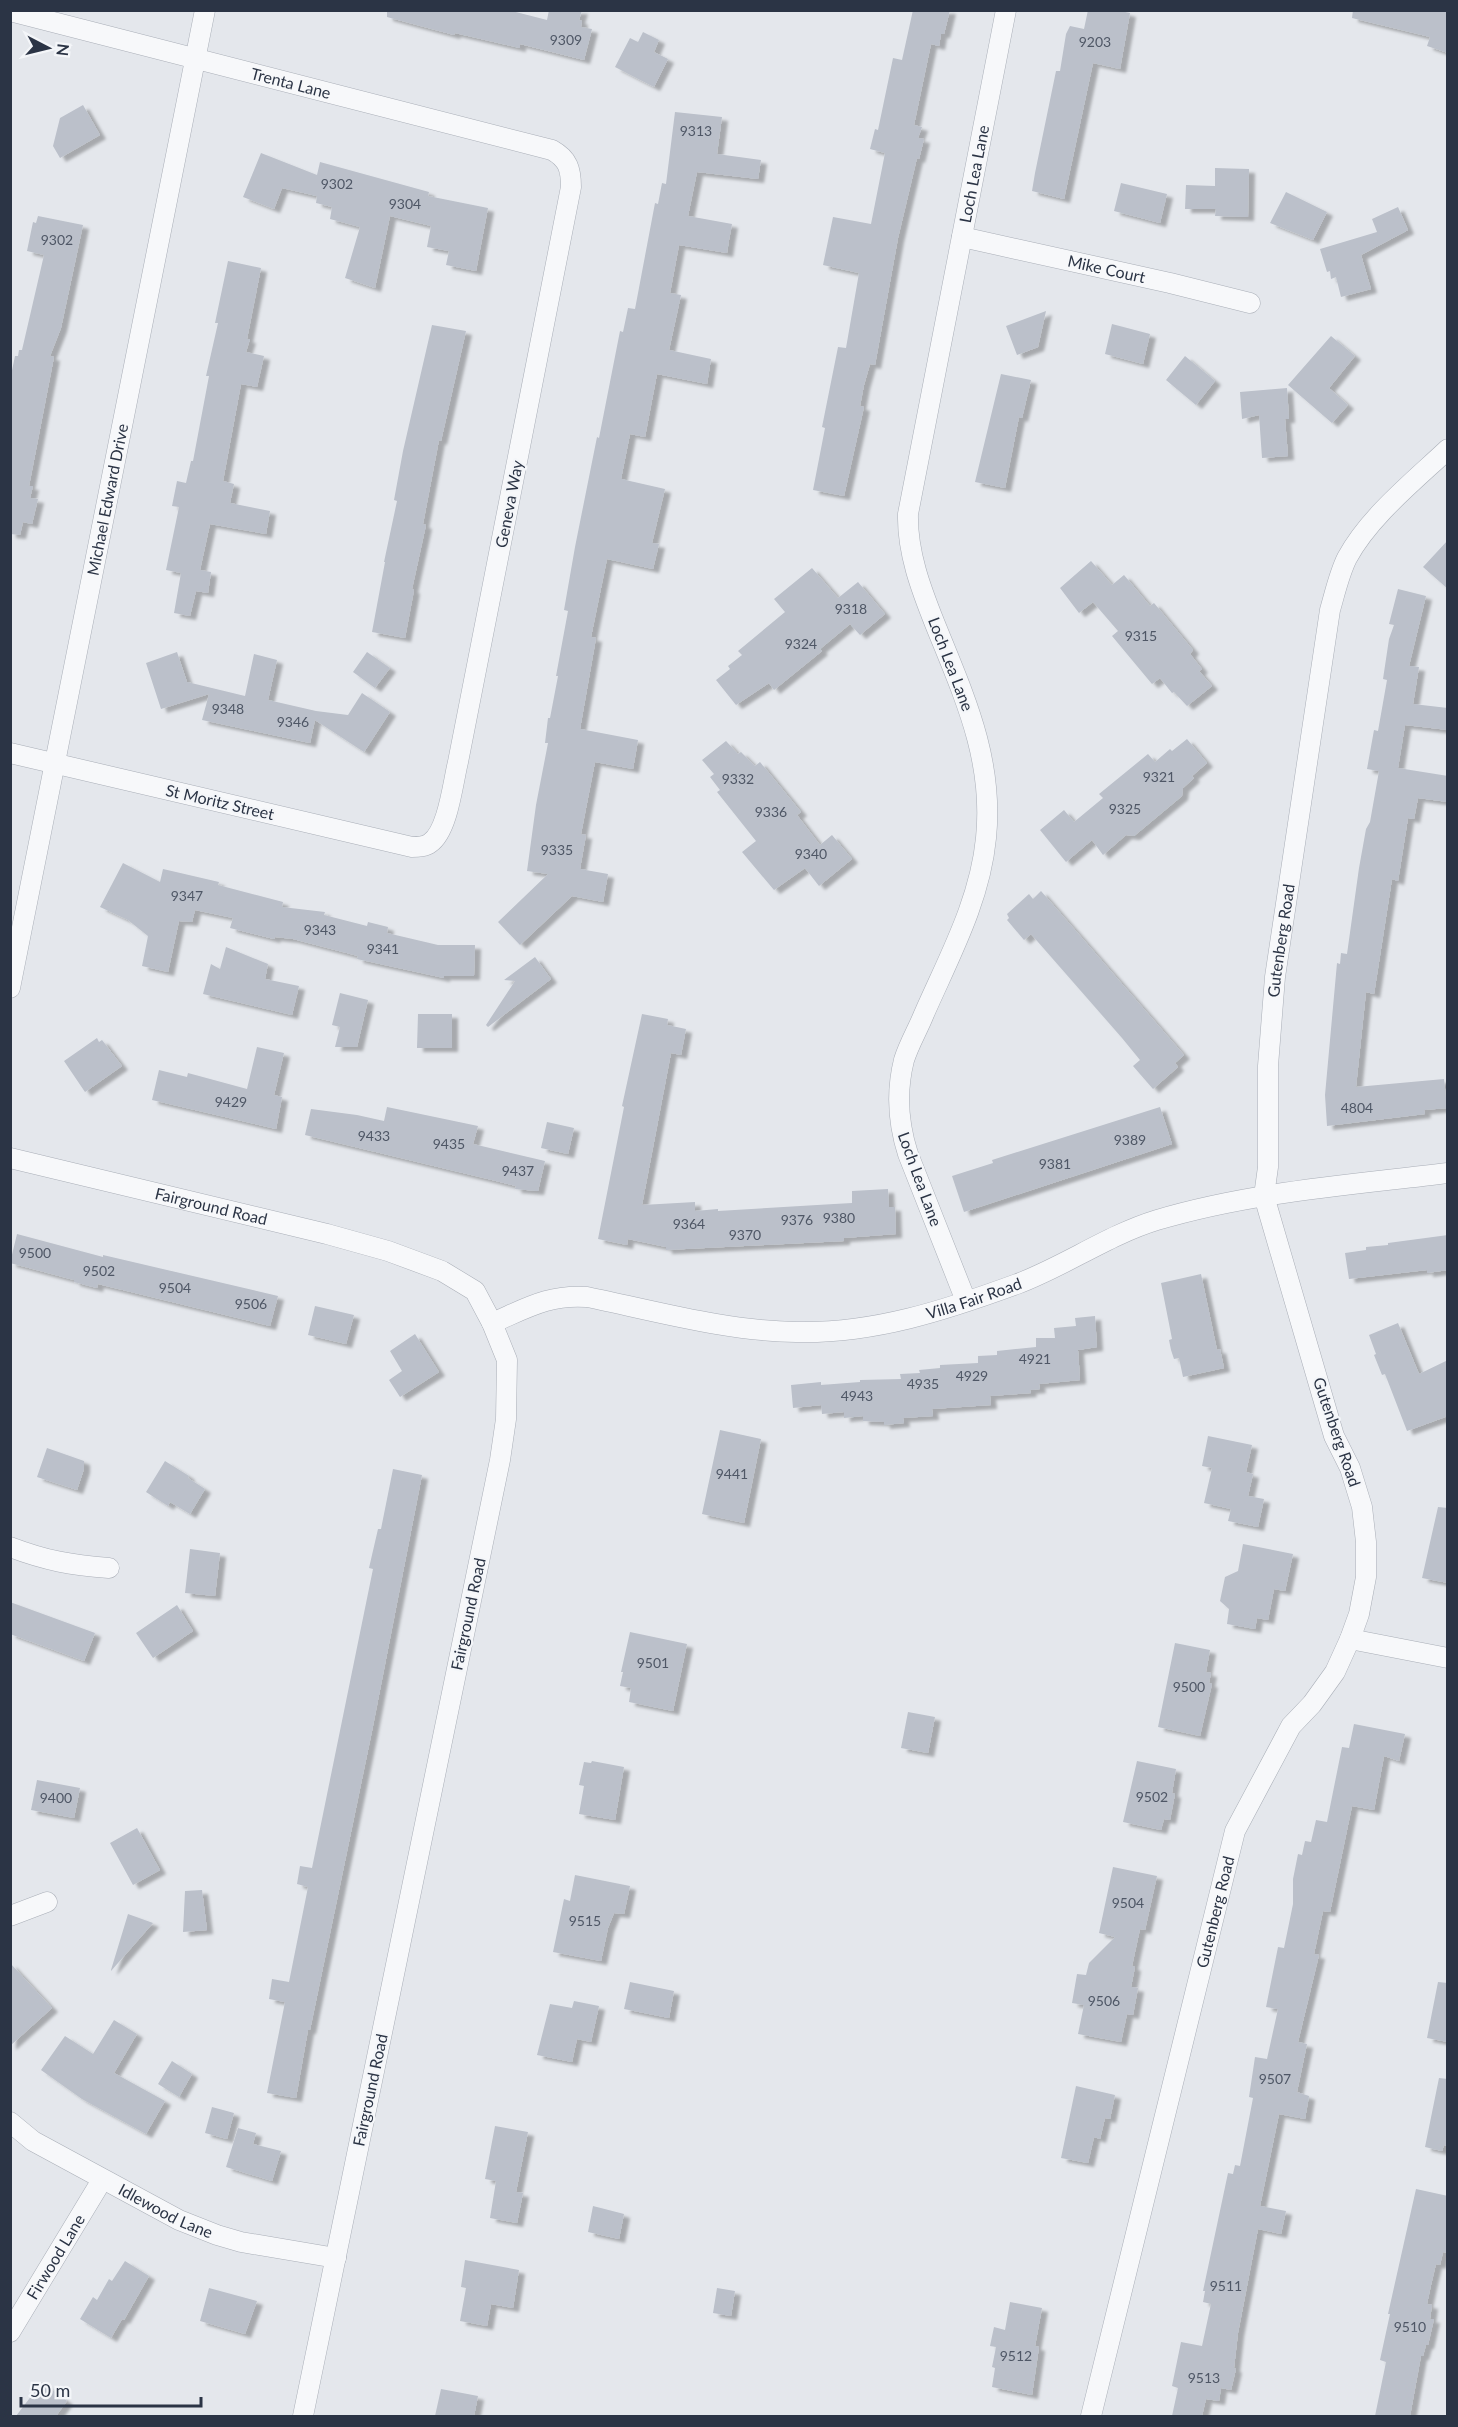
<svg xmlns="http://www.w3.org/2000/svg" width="1458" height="2427" viewBox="0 0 1458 2427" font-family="Lato,sans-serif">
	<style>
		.building { fill: #bbc0ca; filter: url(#shadow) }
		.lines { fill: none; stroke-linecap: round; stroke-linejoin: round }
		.street-casing { stroke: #a9aeb7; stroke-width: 21 }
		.street { stroke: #f7f8fa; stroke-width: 20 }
		.labels { text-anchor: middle; stroke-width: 4.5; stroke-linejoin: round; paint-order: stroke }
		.number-label { font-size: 14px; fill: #4f5766 }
		.street-label { font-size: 16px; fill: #2b3445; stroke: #f4f6f9 }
	</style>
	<defs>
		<filter id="shadow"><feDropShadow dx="6" dy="4" stdDeviation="1.5" flood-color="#0004"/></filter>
	</defs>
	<rect width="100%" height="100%" fill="#e4e7ec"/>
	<path class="building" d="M387,10H508L547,20L549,10H582L579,20L582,21L581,27L592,29L584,60L520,44V48L455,33L454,35L387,17Z
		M913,10H950L944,34H941L939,46L931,44L914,125L922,127L918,138L924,139L919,159L917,158L898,238L875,365L870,364L864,385L860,406L864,407L844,496L813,490L825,428L822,427L838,347L846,348L859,273L823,265L833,217L871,224L885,153L870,149L875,129L878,130L893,58L902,60Z
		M1088,10H1116L1130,13L1120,69L1093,63L1064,199L1032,191L1035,173L1056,71H1060L1066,34L1070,26L1084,29Z
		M1353,10H1448V53L1427,46L1430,37L1352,18Z
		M643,32L659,40L654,52L668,59L654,87L615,67L630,38L638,42Z
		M83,105L100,135L60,158L53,146L60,118Z
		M675,112L722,117L717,154L761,160L758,179L697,172L688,216L732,224L729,240L727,253L679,245L670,293L681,295L669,350L711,359L707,384L657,374L645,437L630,434L621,479L665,489L652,543L659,544L653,569L607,559L591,637L596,638L580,729L638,740L633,769L595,762L581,834L586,835L580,869L608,874L603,902L572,896L520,945L498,922L548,874L527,871L536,805L548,743H545L548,718H550L558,676H556L568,611L564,610L575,547L597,437L599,438L620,331L623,332L628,308L635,309L655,203L658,204L662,183L666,184Z
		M261,153L317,175L320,162L429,192L428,196L488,208L476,271L446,265L449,251L427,247L431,226L390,216L375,288L345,278L360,227L330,219L332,207L316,203L317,196L282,188L274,209L243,197Z
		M1215,168L1249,169L1248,217L1215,216L1216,209H1185L1186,185L1215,186Z
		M1121,183L1167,194L1160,223L1114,211Z
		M1286,192L1327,212L1313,240L1270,223Z
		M1398,207L1408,230L1361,255L1371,289L1341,297L1336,277L1331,279L1330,271L1327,272L1320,249L1377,232L1372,219Z
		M38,216L83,225L61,328L50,356L54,357L29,486H33L30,498L38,499L32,524L23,522L20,535L10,534V380L15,356H18L19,350H22L44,255L27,251L33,222L36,223Z
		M228,261L261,268L247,339H250L246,352L264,356L257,387L241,384L223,481L234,484L230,503L270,511L266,534L210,524L200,570L211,572L208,593L196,591L190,616L174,613L181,573L166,570L179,507L172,506L177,481L186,483L191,461H193L209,376H206L218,323H215Z
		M1046,311L1038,347L1017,355L1006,326Z
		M1112,324L1150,334L1143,364L1105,354Z
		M432,325L466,331L441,441L439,440L423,524L426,525L412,589L414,590L405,638L372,632L385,562H384L397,501L394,500L403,451Z
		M1331,336L1355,356L1329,388L1348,405L1332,423L1288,385Z
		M1185,356L1215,381L1196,405L1166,380Z
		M1001,374L1031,380L1022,418L1019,417L1005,488L975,482Z
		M1287,388L1289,419H1285L1288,456L1262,458L1259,415L1242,419L1240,392Z
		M1448,540V589L1423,567Z
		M1091,561L1112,585L1124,575L1150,606L1154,603L1193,650L1190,654L1202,669L1199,671L1212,686L1187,706L1174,692L1172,693L1160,678L1152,684L1112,636L1118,631L1093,602L1079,613L1060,588Z
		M812,568L838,598L858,582L885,614L860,635L850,624L820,649L822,651L774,690L769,683L736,705L716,680L730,669L728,666L742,655L738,651L785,612L774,599Z
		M1398,589L1426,596L1409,666L1419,667L1413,704L1448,708V730L1405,725L1398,768L1448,776V802L1418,798L1414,819L1408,818L1398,881L1392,879L1374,994L1366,992L1356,1087L1444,1079L1447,1108L1424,1110L1425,1114L1327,1126L1325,1095L1337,963L1340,964L1341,953L1347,954L1359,868L1366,829L1370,822L1379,771L1367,769L1374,730L1378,731L1387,680L1383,679L1389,639L1394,625L1389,624Z
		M177,652L187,682L245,696L254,654L277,660L268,700L316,711L348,715L362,693L390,712L364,752L315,720L310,743L202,720L209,694L161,709L146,663Z
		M367,652L390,668L375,688L353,672Z
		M1187,739L1207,763L1192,776L1194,778L1183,788L1182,796L1134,836L1126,835L1103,855L1092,840L1066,862L1040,830L1064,810L1074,822L1103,798L1099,794L1148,754L1155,762L1170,749L1172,751Z
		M726,741L738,754L741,752L755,766L760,762L801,812L797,815L820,845L832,835L852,859L819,886L805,868L774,890L742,852L756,841L717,792L720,790L710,777L714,774L702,760Z
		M123,863L160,882L163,869L219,882L218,885L283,902L282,907L325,912L324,915L367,926L368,922L388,927L387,933L438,945H475L474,976H444V978L357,959L358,956L293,939L275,937L274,939L230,928L233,918L195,910L192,922L179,921L168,972L142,966L148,936L128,920L100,907Z
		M1041,891L1184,1055L1175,1063L1178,1067L1153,1089L1133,1066L1140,1060L1122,1038L1031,934L1024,940L1007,920L1009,918L1007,914L1029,894L1033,899Z
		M226,947L268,964L265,979L299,986L292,1015L203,994L211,964L220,969Z
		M535,957L551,979L488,1027L486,1025L515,981L504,980Z
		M340,993L368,1000L357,1047H335L340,1027L332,1025Z
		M418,1014H452V1048H417Z
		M642,1014L668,1019L667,1025L686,1029L681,1055L671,1053L642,1205L695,1202V1211L718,1209V1211L834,1204L852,1203V1191L888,1189L889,1207H895L896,1234L844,1238V1241L666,1250V1247L628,1239L627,1245L598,1239L624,1107L622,1106Z
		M97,1038L99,1042L102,1040L122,1066L85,1092L64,1061Z
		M257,1047L284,1053L274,1095L282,1097L276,1129L152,1100L159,1070L187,1077L188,1073L247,1089Z
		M387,1107L478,1126L473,1144L545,1161L538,1191L515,1189L516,1186L492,1180L305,1135L311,1109L357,1115L384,1121Z
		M1160,1107L1172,1144L964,1212L952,1176L993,1163L992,1160Z
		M547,1122L574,1128L568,1154L541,1148Z
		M17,1234L103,1257V1255L278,1296L270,1326L98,1284L97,1288L74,1282V1280L10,1263Z
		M1448,1235V1270L1427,1273V1270L1349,1279L1345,1253L1366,1250V1247L1388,1245V1243Z
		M1201,1274L1217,1350L1220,1349L1224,1368L1183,1377L1179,1358L1174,1359L1171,1350L1169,1340L1172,1339L1161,1283Z
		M315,1306L354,1315L346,1344L308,1335Z
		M1095,1316L1097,1347L1078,1350L1080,1380L1039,1384L1040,1389L1030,1390L1031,1393L990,1396L991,1405L932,1409L933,1416L903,1418L904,1423L884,1425V1422L863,1421V1416L844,1418V1412L822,1414L821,1405L793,1408L791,1385L821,1382V1385L860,1382V1380L901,1379L900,1374L920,1373L919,1370L940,1368V1365L978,1363V1356L997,1355V1351L1036,1347V1338H1055L1054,1328L1076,1326L1075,1318Z
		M1398,1323L1419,1374L1448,1360V1416L1407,1431L1385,1374L1382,1375L1374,1355L1376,1354L1369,1335Z
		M415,1334L439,1372L400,1397L389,1380L402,1371L390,1351Z
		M720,1430L761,1439L744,1523L702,1514Z
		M1208,1436L1252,1445L1246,1472L1253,1474L1248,1496L1264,1499L1258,1527L1228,1521L1231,1509L1204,1503L1212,1468L1202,1466Z
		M47,1448L84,1461V1469L77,1490L37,1477Z
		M165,1461L189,1476L188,1478L205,1489L190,1514L170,1502L168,1506L146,1492Z
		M393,1469L422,1475L372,1731L310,2030H308L296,2098L267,2093L285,2002L269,1999L272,1979L289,1982L308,1887L297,1884L300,1866L312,1868L373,1569L369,1568L378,1529H381Z
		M1438,1507L1448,1508V1583L1422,1578Z
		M1243,1544L1293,1554L1285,1591L1274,1589L1268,1620L1257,1618L1255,1629L1227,1624L1229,1609L1220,1601L1225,1577L1238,1571Z
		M190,1549L220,1553L215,1596L185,1593Z
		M10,1602L95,1633L84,1661L10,1634Z
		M177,1605L193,1631L153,1658L136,1633Z
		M630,1632L687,1644L673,1711L629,1702L631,1688L620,1686L623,1672H621Z
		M1175,1643L1210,1650L1206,1672L1211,1673L1209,1683L1212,1684L1200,1736L1158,1727Z
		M908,1712L935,1717L928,1753L901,1748Z
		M1354,1724L1405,1734L1399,1761L1384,1756L1374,1810L1352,1806L1330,1912L1323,1911L1314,1954L1319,1955L1298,2042L1307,2044L1297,2092L1309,2096L1305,2119L1279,2114L1260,2206L1286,2211L1281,2234L1258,2229L1238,2333L1234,2368L1236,2369L1231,2390L1221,2388L1219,2401L1206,2399L1202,2416H1172L1178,2388L1172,2386L1181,2342L1202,2346L1211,2304L1203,2302L1205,2291H1203L1228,2173L1233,2174L1235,2165L1240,2166L1253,2098L1249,2097L1255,2057L1267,2059L1278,2009L1266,2007L1278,1947L1284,1948L1293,1904V1879L1298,1854L1302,1855L1305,1841L1311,1842L1316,1820L1327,1822L1342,1747L1349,1748Z
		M592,1761L624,1767L615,1820L579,1814L584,1786L579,1785L584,1762L591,1763Z
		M1137,1761L1176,1769L1172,1793L1175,1794L1170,1820L1164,1819L1161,1830L1123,1822Z
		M37,1780L80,1788L74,1818L31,1810Z
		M137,1828L160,1870L133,1885L110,1843Z
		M1113,1867L1157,1876L1145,1930L1140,1929L1132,1966L1135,1967L1131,1987L1138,1988L1133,2015L1127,2014L1121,2042L1078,2034L1084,2005L1072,2003L1077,1974L1086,1975L1089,1963L1115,1937L1099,1933Z
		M575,1875L630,1886L624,1914L614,1913L608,1928L601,1961L553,1952L564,1899L570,1901Z
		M202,1890L207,1930L183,1932L185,1891Z
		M128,1914L153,1923L111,1971V1970Z
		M10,1963L52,2008L10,2046Z
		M630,1982L674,1991L669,2018L624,2009Z
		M1438,1982L1448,1983V2042L1427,2038Z
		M574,2001L599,2006L591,2042L577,2039L572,2062L537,2055L550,2004L572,2008Z
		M114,2020L137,2034L114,2073L165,2101L146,2134L82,2099L41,2070L65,2036L93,2054Z
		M172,2061L192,2074L179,2097L158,2084Z
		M1439,2078L1448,2079V2146L1444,2145L1442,2151L1425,2147Z
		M1076,2086L1115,2095L1110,2119L1105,2118L1100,2139L1094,2137L1088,2163L1061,2158Z
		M212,2107L234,2113L227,2139L205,2133Z
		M495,2126L528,2132L516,2192L523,2193L517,2223L490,2218L496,2181L485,2179Z
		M238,2128L256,2133L253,2144L281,2151L272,2181L226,2167Z
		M1416,2189L1448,2196V2253L1443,2252L1440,2265L1436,2264L1431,2285L1427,2304L1432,2305L1430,2319H1434L1428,2345H1426L1423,2356H1421L1410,2416H1375L1386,2362L1380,2360L1390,2314H1388Z
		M593,2206L624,2214L619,2239L588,2232Z
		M465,2260L519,2270L513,2308L491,2304L487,2326L460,2321L466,2288L461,2287Z
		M125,2261L149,2276L124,2320L122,2319L111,2338L80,2319L93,2297L97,2300L109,2279L112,2281Z
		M209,2288L257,2301L245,2334L200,2321Z
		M717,2288L735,2291L731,2316L713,2313Z
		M1010,2302L1042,2308L1035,2346L1039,2347L1032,2395L992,2387L995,2368L992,2367L996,2347L990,2346L994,2327L1005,2330Z
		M42,2382L67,2401L56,2416H16Z
		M441,2389L478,2396L474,2416H435Z"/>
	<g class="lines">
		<g class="street-casing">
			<g id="street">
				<path id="s1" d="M10,11L552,150C568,159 571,169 571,187L458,762C453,782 448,831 430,843C425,847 418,847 412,847L10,753"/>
				<path id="s2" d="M962,237L1170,283L1250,303"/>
				<path id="s3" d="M10,988L205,10"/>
				<path id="s4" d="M10,1158L327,1234L388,1251L442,1271L475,1291L492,1323L507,1360L506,1419L500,1460L303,2416"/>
				<path id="s5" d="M966,1301L908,1154C898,1123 896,1092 904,1060C909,1044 918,1029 924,1014C949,957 980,901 986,838C994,759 964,696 935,624C921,589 907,552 908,514L1006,10"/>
				<path id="s6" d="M492,1323C525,1309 549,1294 587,1297C656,1311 726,1331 796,1332C873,1334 946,1310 1017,1284C1065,1266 1108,1235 1157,1220C1251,1192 1350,1185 1448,1173"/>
				<path d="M10,1547C47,1561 71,1565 109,1568"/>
				<path d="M1350,1639L1448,1658"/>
				<path d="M10,1916L47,1902"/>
				<path id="s7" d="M10,2122L33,2141L179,2220L217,2235L241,2242L336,2258"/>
				<path id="s8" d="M10,2332L102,2180"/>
				<path id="s9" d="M1091,2416L1235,1831L1291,1726L1312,1704L1335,1672L1350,1639L1359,1614L1366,1577V1542L1362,1507L1350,1468L1334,1436L1264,1196L1268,1167V1066L1275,977L1330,610C1335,593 1339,574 1347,558C1369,517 1414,481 1448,449"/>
			</g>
		</g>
		<use href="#street" class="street"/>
	</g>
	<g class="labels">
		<g class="number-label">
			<text x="566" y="45">9309</text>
			<text x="1095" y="47">9203</text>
			<text x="696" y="136">9313</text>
			<text x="337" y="189">9302</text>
			<text x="405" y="209">9304</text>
			<text x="57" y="245">9302</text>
			<text x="851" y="614">9318</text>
			<text x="1141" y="641">9315</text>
			<text x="801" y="649">9324</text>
			<text x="228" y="714">9348</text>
			<text x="293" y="727">9346</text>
			<text x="1159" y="782">9321</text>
			<text x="738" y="784">9332</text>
			<text x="1125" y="814">9325</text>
			<text x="771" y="817">9336</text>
			<text x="557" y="855">9335</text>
			<text x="811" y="859">9340</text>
			<text x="187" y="901">9347</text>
			<text x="320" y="935">9343</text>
			<text x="383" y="954">9341</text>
			<text x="231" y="1107">9429</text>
			<text x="1357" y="1113">4804</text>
			<text x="374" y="1141">9433</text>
			<text x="1130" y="1145">9389</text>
			<text x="449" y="1149">9435</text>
			<text x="1055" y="1169">9381</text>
			<text x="518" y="1176">9437</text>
			<text x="839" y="1223">9380</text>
			<text x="797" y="1225">9376</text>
			<text x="689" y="1229">9364</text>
			<text x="745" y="1240">9370</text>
			<text x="35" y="1258">9500</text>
			<text x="99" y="1276">9502</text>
			<text x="175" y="1293">9504</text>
			<text x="251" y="1309">9506</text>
			<text x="1035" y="1364">4921</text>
			<text x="972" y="1381">4929</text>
			<text x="923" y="1389">4935</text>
			<text x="857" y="1401">4943</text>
			<text x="732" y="1479">9441</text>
			<text x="653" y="1668">9501</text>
			<text x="1189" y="1692">9500</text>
			<text x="1152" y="1802">9502</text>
			<text x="56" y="1803">9400</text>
			<text x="1128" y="1908">9504</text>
			<text x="585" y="1926">9515</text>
			<text x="1104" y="2006">9506</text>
			<text x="1275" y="2084">9507</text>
			<text x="1226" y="2291">9511</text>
			<text x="1410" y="2332">9510</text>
			<text x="1016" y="2361">9512</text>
			<text x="1204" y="2383">9513</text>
		</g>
		<g class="street-label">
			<text dy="6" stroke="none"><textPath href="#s1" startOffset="290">Trenta Lane</textPath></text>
			<text dy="6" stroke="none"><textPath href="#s5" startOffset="1174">Loch Lea Lane</textPath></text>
			<text dy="6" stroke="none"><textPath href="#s2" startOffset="148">Mike Court</textPath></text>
			<text dy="6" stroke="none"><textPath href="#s3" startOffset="498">Michael Edward Drive</textPath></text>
			<text transform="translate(509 504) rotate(-79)" y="6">Geneva Way</text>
			<text transform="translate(951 664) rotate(69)" y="6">Loch Lea Lane</text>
			<text transform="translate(220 802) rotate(13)" y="6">St Moritz Street</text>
			<text dy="6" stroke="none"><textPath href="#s9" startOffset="1545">Gutenberg Road</textPath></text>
			<text transform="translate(920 1179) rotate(70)" y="6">Loch Lea Lane</text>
			<text dy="6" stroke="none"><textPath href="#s4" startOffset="207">Fairground Road</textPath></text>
			<text dy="6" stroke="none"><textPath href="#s6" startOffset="494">Villa Fair Road</textPath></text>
			<text transform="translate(1337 1432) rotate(71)" y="6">Gutenberg Road</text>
			<text transform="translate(468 1614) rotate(-78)" y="6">Fairground Road</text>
			<text dy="6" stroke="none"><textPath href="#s9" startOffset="519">Gutenberg Road</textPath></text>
			<text transform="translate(370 2090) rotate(-78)" y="6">Fairground Road</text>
			<text dy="6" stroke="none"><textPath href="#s7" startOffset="180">Idlewood Lane</textPath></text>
			<text dy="6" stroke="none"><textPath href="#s8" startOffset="88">Firwood Lane</textPath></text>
		</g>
	</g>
	<rect width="1458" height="2427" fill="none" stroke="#2b3445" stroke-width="24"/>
	<g transform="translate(48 48) rotate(97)" stroke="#f4f6f9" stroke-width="4.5" paint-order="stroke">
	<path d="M0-4.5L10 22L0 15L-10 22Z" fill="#2b3445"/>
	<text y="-9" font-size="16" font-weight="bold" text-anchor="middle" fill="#2b3445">N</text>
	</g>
	<path d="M21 2397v9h180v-9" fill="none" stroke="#2b3445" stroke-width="3"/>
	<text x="30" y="2397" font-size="18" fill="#2b3445" stroke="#f4f6f9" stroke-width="4.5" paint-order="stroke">50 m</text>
</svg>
